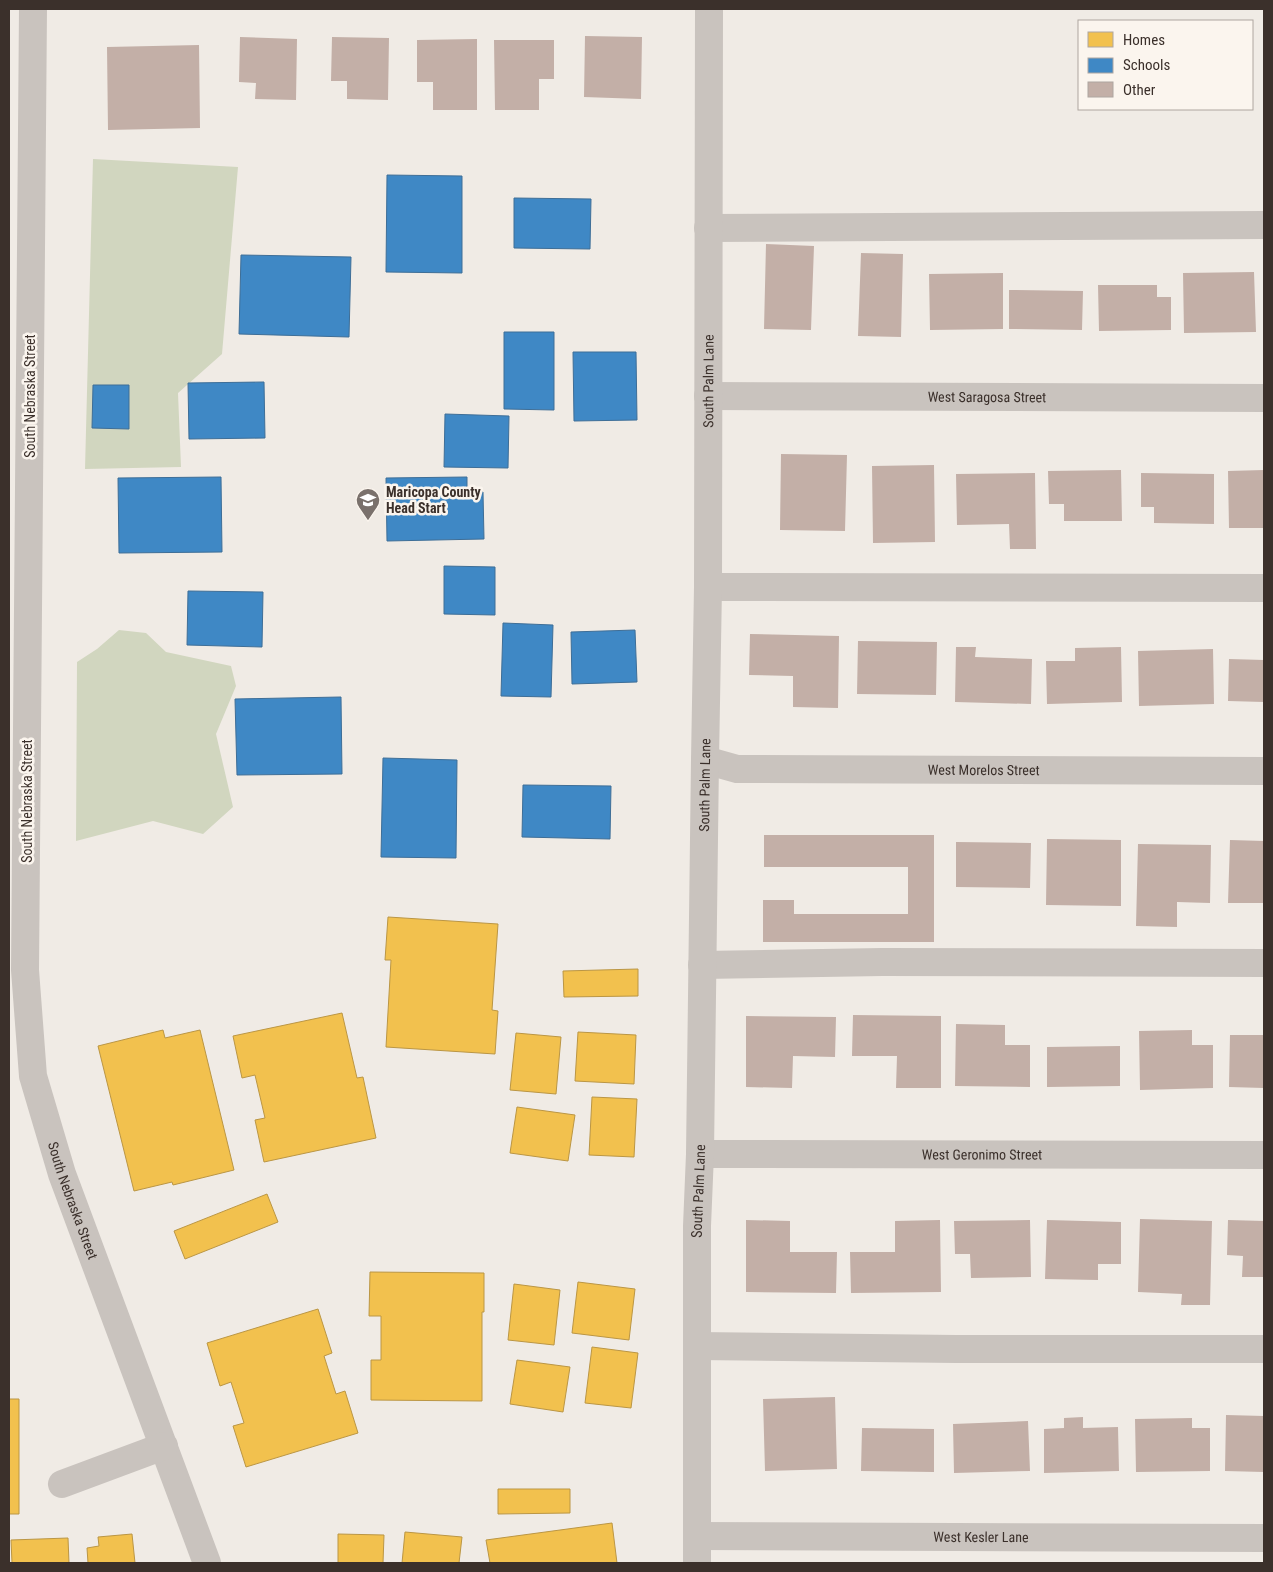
<svg xmlns="http://www.w3.org/2000/svg" width="1273" height="1572" viewBox="0 0 1273 1572" font-family="'Roboto Condensed',sans-serif">
	<style>
		.green { fill: #d1d6bf }
		.homes { fill: #f2c14e; stroke: #bb9644 }
		.schools { fill: #3f88c5; stroke: #3e6e97 }
		.building { fill: #c3afa7 }
		.lines { fill: none; stroke-linecap: round; stroke-linejoin: round }
		.minor { stroke: #c9c3be; stroke-width: 28 }
		.labels { text-anchor: middle; stroke-width: 5; stroke-linejoin: round; paint-order: stroke }
		.street-label { font-size: 14px; fill: #3b302b; stroke: #fbf5ee }
		.poi-label { font-size: 14px; font-weight: bold; fill: #3b302b; stroke: #fbf5ee; text-anchor: start }
	</style>
	<rect width="100%" height="100%" fill="#f0ebe5"/>
	<path class="green" d="M93,159L238,167L222,354L178,393L181,467L85,469Z
		M119,630L146,633L166,652L231,666L236,686L216,734L233,807L203,834L153,821L76,841L77,662L97,649Z"/>
	<path class="homes" d="M388,917L498,924L492,1010L498,1011L495,1054L386,1047L391,960H385Z
		M638,969V996L564,997L563,971Z
		M342,1013L357,1078L363,1077L376,1138L264,1162L255,1120L265,1118L255,1075L242,1078L233,1036Z
		M163,1030L165,1038L200,1030L234,1170L173,1185L172,1182L134,1191L98,1046Z
		M578,1032L636,1035L634,1084L575,1081Z
		M516,1033L561,1037L556,1094L510,1090Z
		M592,1097L637,1099L634,1157L589,1155Z
		M517,1107L575,1115L568,1161L510,1153Z
		M267,1194L278,1222L185,1259L174,1231Z
		M370,1272L484,1273V1312H482V1401L371,1400V1360H381V1316H369Z
		M578,1282L635,1289L629,1340L572,1333Z
		M514,1284L560,1290L554,1345L508,1340Z
		M318,1309L332,1353L324,1356L336,1394L345,1391L358,1433L246,1467L233,1426L244,1423L231,1382L220,1386L207,1343Z
		M592,1347L638,1353L631,1408L585,1403Z
		M517,1360L570,1367L563,1412L510,1404Z
		M9,1399H19V1514H9Z
		M498,1489H570V1513L498,1514Z
		M612,1523L617,1563H490L486,1540Z
		M405,1532L462,1537L459,1563H402Z
		M132,1534L135,1563H88L87,1548L99,1546L98,1537Z
		M338,1534L384,1535L383,1563H338Z
		M68,1538L69,1563H12L11,1540Z"/>
	<path class="schools" d="M387,175L462,176V273L386,272Z
		M514,198L591,199L590,249L514,248Z
		M241,255L351,257L349,337L239,334Z
		M504,332H554V410L504,409Z
		M573,352H636L637,420L574,421Z
		M264,382L265,438L189,439L188,383Z
		M93,385H129V429L92,428Z
		M445,414L509,416L508,468L444,467Z
		M221,477L222,552L119,553L118,478Z
		M467,477V492H483L484,539L387,541L386,478Z
		M444,566L495,567V615L444,614Z
		M188,591L263,592L262,647L187,645Z
		M503,623L553,625L551,697L501,696Z
		M635,630L637,682L572,684L571,632Z
		M341,697L342,774L237,775L235,699Z
		M383,758L457,760L456,858L381,857Z
		M523,785L611,786L610,839L522,837Z"/>
	<path class="building" d="M585,36L642,37L641,99L584,97Z
		M240,37L297,39L296,100L255,99L256,83L239,82Z
		M332,37L389,38L388,100L347,99V81H331Z
		M477,39V110H433V82H417V40Z
		M494,40H554V79H539V110H495Z
		M199,45L200,128L108,130L107,47Z
		M766,244L814,246L811,330L764,329Z
		M861,253L903,254L901,337L858,336Z
		M1254,272L1256,332L1184,333L1183,273Z
		M1003,273V329L930,330L929,274Z
		M1098,285H1157V297H1171V330L1099,331Z
		M1009,290L1083,291L1082,330L1009,329Z
		M781,454L847,455L845,531L780,530Z
		M934,465L935,542L873,543L872,466Z
		M1121,470L1122,521H1064V504H1049L1048,471Z
		M1264,470V528H1229L1228,471Z
		M1035,473L1036,549H1010L1009,524L957,525L956,474Z
		M1141,473L1214,474V524L1154,523V507H1141Z
		M750,634L839,636L838,708L793,707V676L749,675Z
		M858,641L937,642L936,695L857,694Z
		M956,647H976L975,657L1032,659L1031,704L955,702Z
		M1121,647L1122,702L1047,704L1046,661H1075V648Z
		M1213,649L1214,704L1139,706L1138,651Z
		M1229,659L1264,660V702L1228,701Z
		M764,835H934V942H763V900H794V914H908V867H764Z
		M1047,839L1121,840V906L1046,905Z
		M1230,840L1264,841V903H1228Z
		M956,842L1031,843L1030,888L956,887Z
		M1138,844L1211,845L1210,903L1177,902V927L1136,926Z
		M853,1015L941,1016V1088H896L897,1056H852Z
		M746,1016L836,1017L835,1057L793,1056L792,1088L746,1087Z
		M956,1024L1005,1025V1045H1030V1087L955,1086Z
		M1192,1030V1045H1213V1088L1140,1090L1139,1031Z
		M1230,1035H1264V1088L1229,1087Z
		M1120,1046V1086L1047,1087V1047Z
		M1140,1219L1212,1221L1210,1305H1181L1182,1294L1138,1292Z
		M746,1220L790,1221V1252H837L836,1293L746,1292Z
		M940,1220L941,1292L851,1293L850,1252H895V1221Z
		M1030,1220L1031,1277L971,1278L970,1254H955L954,1221Z
		M1047,1220L1121,1222V1264H1098V1280L1045,1279Z
		M1228,1220L1264,1221V1277H1242L1243,1256L1227,1255Z
		M835,1397L837,1469L765,1471L763,1399Z
		M1226,1415L1264,1416V1472L1225,1471Z
		M1083,1417V1428L1118,1427L1119,1471L1044,1473V1429L1064,1428V1418Z
		M1192,1418V1428H1210V1471L1136,1472L1135,1419Z
		M1028,1421L1030,1471L954,1473L953,1424Z
		M862,1428L934,1429V1472L861,1471Z"/>
	<g class="lines">
		<g class="minor">
			<path id="s1" d="M33,9L25,970L33,1076L62,1174L207,1563"/>
			<path d="M708,228L1264,225"/>
			<path id="s2" d="M708,396L1264,398"/>
			<path d="M708,587L1264,588"/>
			<path id="s3" d="M705,760L737,769L1264,771"/>
			<path d="M702,965L882,962L1264,963"/>
			<path id="s4" d="M700,1154L1264,1155"/>
			<path d="M697,1346L956,1349H1264"/>
			<path d="M62,1484L164,1446"/>
			<path id="s5" d="M697,1536L1264,1538"/>
			<path id="s6" d="M697,1563V1226L700,1154L705,760L708,587L709,9"/>
		</g>
	</g>
	<defs>
		<g id="school-pin" transform="scale(1.25)"><path d="M0 17L-7.5 6A9.5 9.5 0 1 1 7.5 6Z" fill="#7a716c" stroke="#fbf5ee"/><path d="M0-5L7-2L0 1L-7-2ZM-4 1L0 2.5L4 1V4Q0 6-4 4Z" fill="#fff"/></g>
	</defs>
	<g fill-rule="evenodd">
		<use href="#school-pin" x="368" y="500"/>
	</g>
	<g class="labels">
		<g class="street-label">
			<text dy="5" stroke="none"><textPath href="#s6" startOffset="1182">South Palm Lane</textPath></text>
			<text transform="translate(30 396) rotate(-90)" y="5">South Nebraska Street</text>
			<text dy="5" stroke="none"><textPath href="#s2" startOffset="279">West Saragosa Street</textPath></text>
			<text dy="5" stroke="none"><textPath href="#s3" startOffset="280">West Morelos Street</textPath></text>
			<text dy="5" stroke="none"><textPath href="#s6" startOffset="778">South Palm Lane</textPath></text>
			<text transform="translate(27 801) rotate(-90)" y="5">South Nebraska Street</text>
			<text dy="5" stroke="none"><textPath href="#s4" startOffset="282">West Geronimo Street</textPath></text>
			<text dy="5" stroke="none"><textPath href="#s6" startOffset="372">South Palm Lane</textPath></text>
			<text dy="5" stroke="none"><textPath href="#s1" startOffset="1198">South Nebraska Street</textPath></text>
			<text dy="5" stroke="none"><textPath href="#s5" startOffset="284">West Kesler Lane</textPath></text>
		</g>
		<g class="poi-label">
			<text x="386" y="497">Maricopa County<tspan x="386" dy="16">Head Start</tspan></text>
		</g>
	</g>
	<rect width="1273" height="1572" fill="none" stroke="#3b302b" stroke-width="20"/>
	<rect x="1078" y="20" width="175" height="90" fill="#fbf5ee" stroke="#aea6a0"/>
	<rect x="1088" y="32" width="25" height="15" fill="#f2c14e" stroke="#aea6a0"/>
	<text x="1123" y="45" font-size="15" fill="#3b302b">Homes</text>
	<rect x="1088" y="58" width="25" height="15" fill="#3f88c5" stroke="#aea6a0"/>
	<text x="1123" y="70" font-size="15" fill="#3b302b">Schools</text>
	<rect x="1088" y="82" width="25" height="15" fill="#c3afa7" stroke="#aea6a0"/>
	<text x="1123" y="95" font-size="15" fill="#3b302b">Other</text>
</svg>
